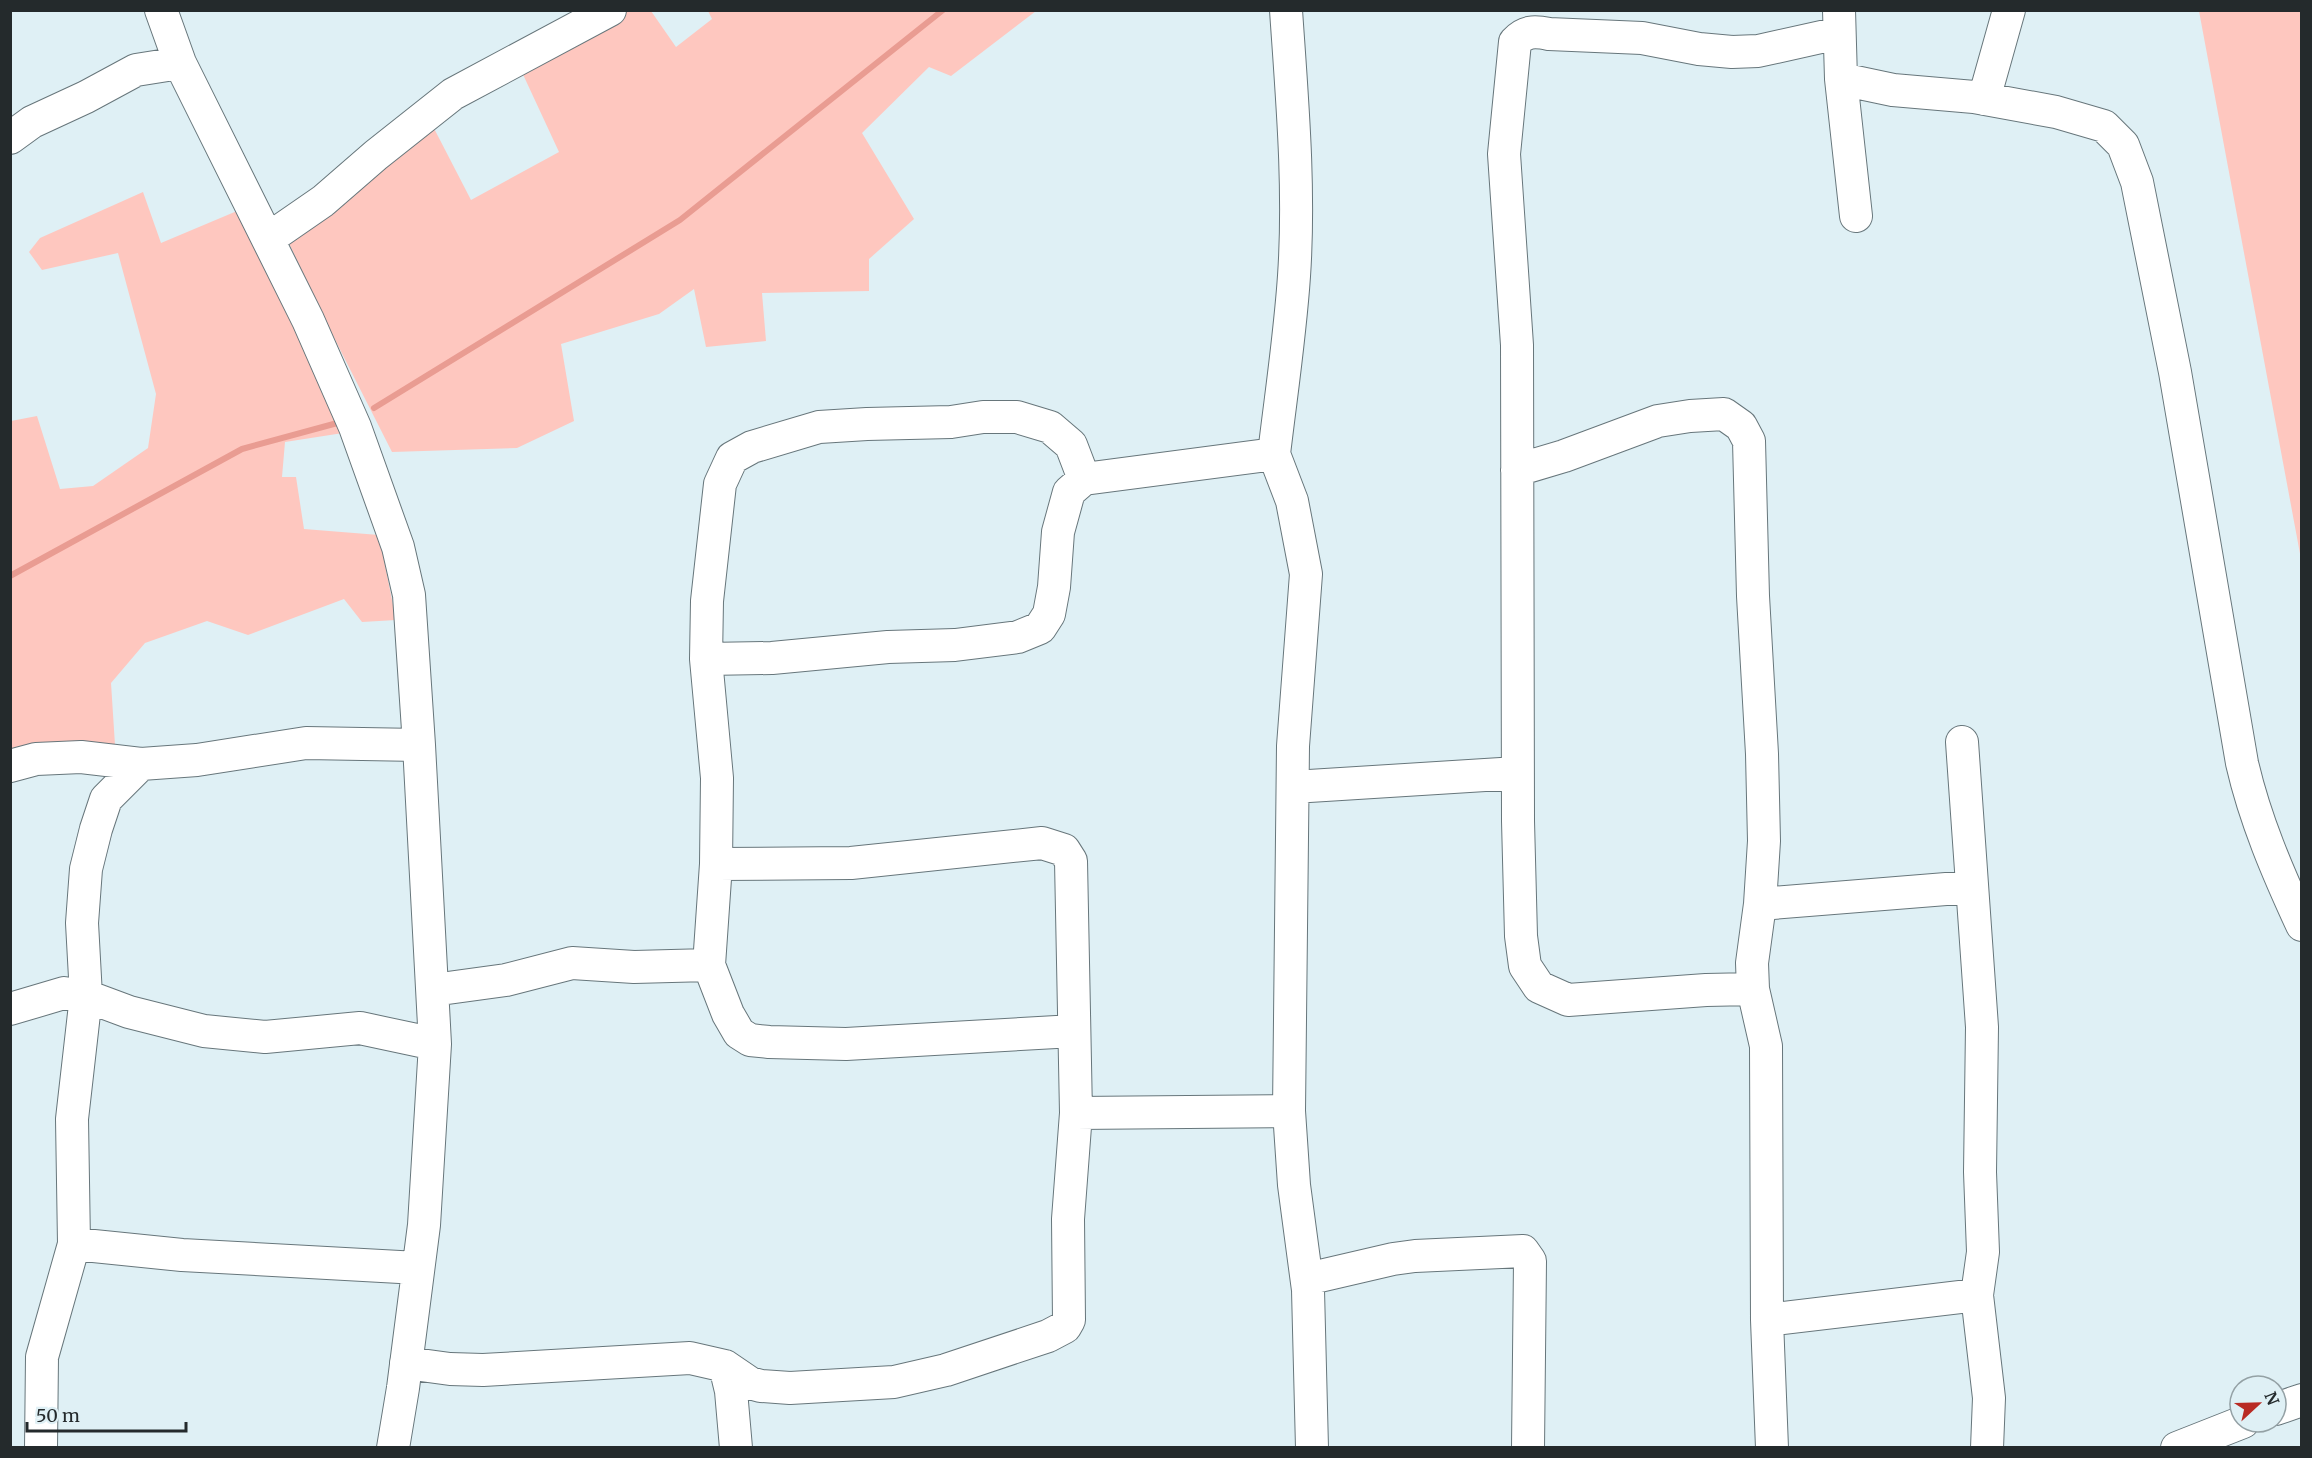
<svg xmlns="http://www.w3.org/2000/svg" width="2312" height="1458" viewBox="0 0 2312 1458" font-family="Merriweather,serif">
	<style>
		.green { fill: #fec7bf }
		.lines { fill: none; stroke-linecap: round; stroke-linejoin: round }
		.stream { stroke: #e99c92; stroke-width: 6 }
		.minor-casing { stroke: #67767b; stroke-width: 34 }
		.minor { stroke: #fff; stroke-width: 32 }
	</style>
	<rect width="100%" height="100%" fill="#dff0f5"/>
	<path class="green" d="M807,10L810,12L814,10L1036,11L951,76L929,67L862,133L914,219L869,259V291L762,293L766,341L706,347L694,289L659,314L561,344L574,421L517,448L392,452L323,316L280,224L425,111L471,200L559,152L520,68L625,11H651L676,47L712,19L708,11Z
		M2199,11H2301V559Z
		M143,192L161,243L237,211L323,382L343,433L285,442L282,477H296L304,529L379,535L396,620L362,622L344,599L248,635L207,621L145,643L111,683L115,745L30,749L11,756V421L37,416L60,489L93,486L148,448L156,394L118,253L42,270L29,252L40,238Z"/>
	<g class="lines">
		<path class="stream" d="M374,408L680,220L943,10
			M10,576L242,449L341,422"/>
		<g class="minor-casing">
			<path id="minor" d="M161,10L180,63L308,320L355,427L398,547L409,595L419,745L435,1044L424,1225L403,1388L393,1448
				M1839,10L1841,79L1856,216
				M1841,79L1893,90L1974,97L2056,112L2104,126L2123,145L2137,182L2175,372L2242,763C2255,820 2278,873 2302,925
				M1984,99L2009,10
				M10,138L32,122L86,97L136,70L180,63
				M268,239L323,201L376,155L453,94L610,10
				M1274,454C1281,395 1290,336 1294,276C1300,188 1292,98 1286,10
				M1517,470L1564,456L1658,421L1690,416L1724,414L1741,426L1749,441L1753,596L1762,754L1764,841L1760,904L1752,963L1753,989L1766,1046L1767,1320L1772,1448
				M706,659L772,658L888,647L955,645L1018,637L1040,628L1049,614L1054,587L1058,532L1069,492L1084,479L1274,454L1292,501L1306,574L1293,746L1289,1111L1076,1113
				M1962,742L1982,1027L1980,1172L1983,1252L1977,1295L1989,1398L1987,1448
				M10,766L36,759L81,757L141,764L197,760L306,743L419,745
				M1293,787L1517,773
				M1760,904L1971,887
				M1753,989L1706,990L1568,1000L1539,987L1525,966L1521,936L1518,821L1517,345L1504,154L1515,42C1525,31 1534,31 1549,34L1642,38L1699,49L1732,52L1758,51L1839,33
				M433,990L506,980L572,963L634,967L709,965
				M10,1009L64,993L86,996L129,1012L204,1031L265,1037L360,1028L435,1044
				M1074,1031L846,1044L769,1042L750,1040L739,1033L728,1014L709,965L716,864L717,778L706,659L707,601L720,484L732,458L752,447L819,427L867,424L951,422L983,417H1017L1050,427L1071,445L1084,479
				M1289,1111L1294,1185L1308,1290L1312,1448
				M74,1244L182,1255L418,1268
				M1307,1279L1393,1259L1415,1256L1523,1251L1530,1261L1528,1448
				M1767,1320L1977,1295
				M406,1363L450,1369L483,1370L690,1358L725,1366L750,1383L761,1386L790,1388L894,1382L946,1370L1048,1336L1065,1327L1069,1320L1068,1219L1076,1113L1071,861L1064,850L1042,843L851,863L716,864
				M725,1366L731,1391L736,1448
				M2276,1409L2302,1400
				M41,1448L42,1357L74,1244L72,1119L86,996L82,923L86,869L96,829L106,799L141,764
				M2177,1448L2243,1422"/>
		</g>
		<use href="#minor" class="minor"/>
	</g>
	<rect width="2312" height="1458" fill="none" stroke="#242a2c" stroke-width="24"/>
	<g transform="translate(2258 1404) rotate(68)"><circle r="28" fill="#dff0f5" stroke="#94a1a5" stroke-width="1.5"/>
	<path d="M0-4.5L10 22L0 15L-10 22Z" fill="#b92b24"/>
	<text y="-9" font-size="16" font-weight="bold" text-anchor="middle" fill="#242a2c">N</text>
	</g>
	<path d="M27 1422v9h159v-9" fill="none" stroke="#242a2c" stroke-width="3"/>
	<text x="36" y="1422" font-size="18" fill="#242a2c" stroke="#dff0f5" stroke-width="4.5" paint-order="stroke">50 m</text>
</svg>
